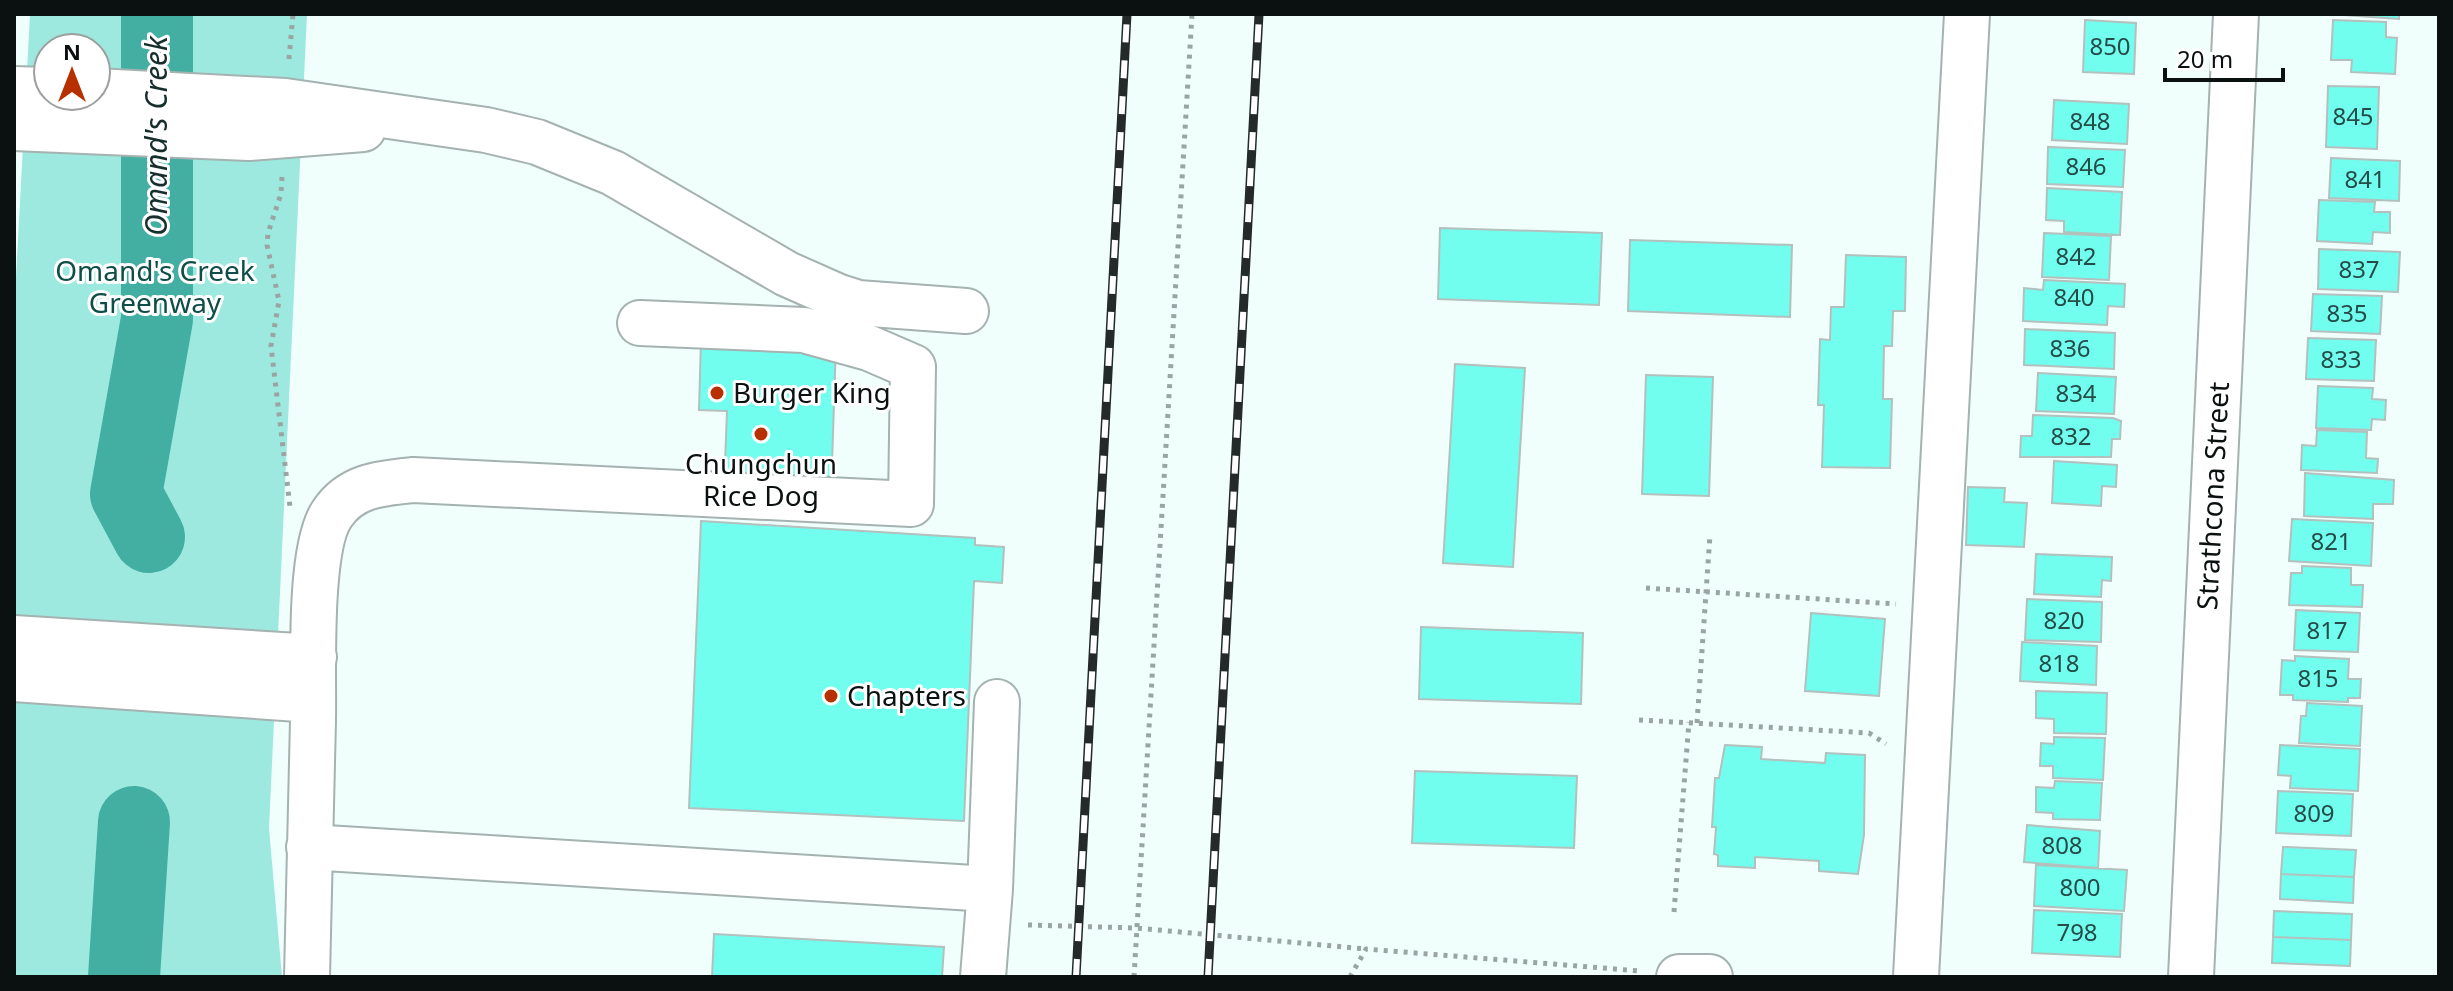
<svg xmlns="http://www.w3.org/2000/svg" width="2453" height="991" viewBox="0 0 2453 991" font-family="'Noto Sans',sans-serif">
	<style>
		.green { fill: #9ee9df; fill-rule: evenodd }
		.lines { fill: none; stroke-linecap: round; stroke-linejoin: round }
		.river { stroke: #43afa3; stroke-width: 72 }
		.building { fill: #72feef; stroke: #b2c1be; stroke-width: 2 }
		.minor-casing { stroke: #a4b2b0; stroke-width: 48 }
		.path { stroke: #9aa5a3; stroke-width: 5; stroke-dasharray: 4 6; stroke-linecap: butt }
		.minor { stroke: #fff; stroke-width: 44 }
		.rail-casing { stroke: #242a2a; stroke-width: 9 }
		.rail { stroke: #fff; stroke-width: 6; stroke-dasharray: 18; stroke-linecap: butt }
		.poi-dot { fill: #b93000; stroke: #fff; stroke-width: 3 }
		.labels { text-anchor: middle; stroke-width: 6; stroke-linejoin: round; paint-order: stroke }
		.number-label { font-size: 24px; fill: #254c48 }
		.park-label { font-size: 28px; fill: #0f4e48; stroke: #fff }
		.poi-label { font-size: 28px; fill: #0b1010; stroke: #fff; text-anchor: start }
		.street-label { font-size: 28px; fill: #0b1010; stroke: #fff }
		.water-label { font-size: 30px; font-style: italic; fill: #162e2c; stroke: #fff }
	</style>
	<rect width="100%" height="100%" fill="#f0fffc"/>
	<path class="green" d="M30,14H307L269,828L282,977H14V315ZM48,48H96V96H48Z"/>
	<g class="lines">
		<path class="river" d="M149,537L126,494L157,319V14
			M124,977L134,822"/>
	</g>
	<path class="building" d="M2329,14H2399V19Z
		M2085,20L2136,23L2134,74L2083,72Z
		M2333,20L2386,22V37L2397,38L2395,74L2351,72L2352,60H2331Z
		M2328,86L2379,87L2377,149L2326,147Z
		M2054,100L2129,104L2127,144L2052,140Z
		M2048,147L2125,150L2123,187L2047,184Z
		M2331,158L2400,161L2399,201L2329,198Z
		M2047,188L2122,192L2120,235L2064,232V221L2046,220Z
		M2319,200L2375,202L2374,212H2390V233L2373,232L2372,244L2317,241Z
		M1440,228L1602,233L1599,305L1438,299Z
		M2044,233L2111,236L2109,280L2042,277Z
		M1630,240L1792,245L1790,317L1628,311Z
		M2319,249L2400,252L2398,292L2318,289Z
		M1846,255L1906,257L1905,311H1893L1892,346H1884L1883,399H1892L1890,468L1822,467L1824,405H1818L1820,339L1830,340L1831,307H1844Z
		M2044,280L2125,284L2124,307L2108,306L2107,325L2023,321L2024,288L2043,290Z
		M2313,294L2382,296L2380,334L2311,331Z
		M2025,329L2115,333L2114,369L2024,365Z
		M2308,338L2376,340L2374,381L2306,379Z
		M701,339L836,343L831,494L724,490L727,411L699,410Z
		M1455,364L1525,368L1513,567L1443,563Z
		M2038,373L2116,377L2114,414L2036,411Z
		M1646,375L1713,377L1709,496L1642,494Z
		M2318,386L2373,388L2372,399L2386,400L2385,420L2372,419L2371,430L2316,428Z
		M2033,415L2113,418L2121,421L2120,439H2112L2111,457H2020L2021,436H2032Z
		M2317,430L2367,432L2366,458L2378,459L2377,473L2301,470L2302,445L2316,446Z
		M2054,461L2117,465L2116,487L2102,486L2101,506L2052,503Z
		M2305,473L2394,480L2393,504H2373V519L2304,516Z
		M1968,487L2005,488L2004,502L2027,503L2024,547L1966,545Z
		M2292,519L2373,523L2371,566L2289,561Z
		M701,521L975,538V545L1004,547L1002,583L974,581L964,821L689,808Z
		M2036,554L2112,557L2111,581L2102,580L2101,597L2034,594Z
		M2302,566L2351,568V585H2363L2362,607L2289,605L2291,573H2302Z
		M2027,599L2102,602L2101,642L2025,640Z
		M2296,610L2360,613L2358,652L2294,650Z
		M1811,613L1885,619L1879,696L1805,691Z
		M1421,627L1583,633L1581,704L1419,699Z
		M2022,642L2097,646L2096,685L2020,681Z
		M2295,656L2349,659L2348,679H2361L2360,698H2348V702L2293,700V695H2280L2282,660L2295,661Z
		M2036,691L2107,693L2106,734L2054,733V719L2036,718Z
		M2307,703L2362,706L2360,746L2299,743L2301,716H2306Z
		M2054,737L2105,738L2103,780L2053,778V766H2040L2041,743L2054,744Z
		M1725,745L1762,747L1761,759L1825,763L1826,753L1865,755L1864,835L1858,874L1819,871V861L1755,857V868L1718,866V855L1714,854L1716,827H1712L1715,778H1719Z
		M2280,745L2360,749L2358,791L2290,788L2291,776L2278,775Z
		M1415,771L1577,776L1574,848L1412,843Z
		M2055,781L2102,783L2100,820L2053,819V813L2036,812V787L2054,788Z
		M2278,791L2353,794L2351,836L2276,833Z
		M2027,825L2100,831L2098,868L2024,862Z
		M2283,847L2356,850L2354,877L2281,874Z
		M2036,865L2127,870L2124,911L2034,906Z
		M2281,874L2354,877L2353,903L2280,899Z
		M2034,910L2122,914L2120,957L2032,953Z
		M2274,911L2352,914L2351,940L2273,937Z
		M714,934L944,947L942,977H712Z
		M2273,937L2351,940L2350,966L2272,963Z"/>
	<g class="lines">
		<g class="minor-casing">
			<path id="minor" d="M14,89L48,90
				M96,91L285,101L486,130L537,142L613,173L787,274L839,297L858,303L966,311
				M14,128L249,138L363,129
				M14,638L314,657
				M14,679L313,700
				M309,847L990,889L997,702
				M307,977C309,891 311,805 313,720C314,673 308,549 332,514C351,485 382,483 413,480L911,504L913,367L869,348L804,330L640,323
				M983,977L990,889
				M1679,977H1710
				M1916,977L1967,14
				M2191,977L2236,14"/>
		</g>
		<path class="path" d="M289,59L293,14
			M282,177L281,194L268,233L267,245L279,301L271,346L290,507
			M1646,588L1896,604
			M1639,720L1869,733L1886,744
			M1697,723L1710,535
			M1674,912L1689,722
			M1028,925L1136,928L1366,949
			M1134,977L1192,14
			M1350,977L1366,949L1640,971"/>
		<use href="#minor" class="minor"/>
		<g class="rail-casing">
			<path id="rail" d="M1076,977L1127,14
				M1208,977L1259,14"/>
		</g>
		<use href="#rail" class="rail"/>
	</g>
	<g class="poi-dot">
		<circle cx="717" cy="393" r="8"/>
		<circle cx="761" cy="434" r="8"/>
		<circle cx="831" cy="696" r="8"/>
	</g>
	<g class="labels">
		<g class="number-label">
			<text x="2110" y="55">850</text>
			<text x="2353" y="125">845</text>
			<text x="2090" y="130">848</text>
			<text x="2086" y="175">846</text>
			<text x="2365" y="188">841</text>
			<text x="2076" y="265">842</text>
			<text x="2359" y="278">837</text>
			<text x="2074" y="306">840</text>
			<text x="2347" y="322">835</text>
			<text x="2070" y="357">836</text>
			<text x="2341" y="368">833</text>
			<text x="2076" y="402">834</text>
			<text x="2071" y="445">832</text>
			<text x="2331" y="550">821</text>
			<text x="2064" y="629">820</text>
			<text x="2327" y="639">817</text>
			<text x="2059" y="672">818</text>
			<text x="2318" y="687">815</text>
			<text x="2314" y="822">809</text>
			<text x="2062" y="854">808</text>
			<text x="2080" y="896">800</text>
			<text x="2077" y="941">798</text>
		</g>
		<g class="park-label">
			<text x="155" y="281">Omand's Creek<tspan x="155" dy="32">Greenway</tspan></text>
		</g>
		<g class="poi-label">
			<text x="733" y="403">Burger King</text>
			<text x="761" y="474" text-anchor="middle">Chungchun<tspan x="761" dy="32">Rice Dog</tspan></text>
			<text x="847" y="706">Chapters</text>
		</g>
		<g class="street-label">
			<text transform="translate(2213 496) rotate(-87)" y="10">Strathcona Street</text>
		</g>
		<g class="water-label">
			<text transform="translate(157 136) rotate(-90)" y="10">Omand's Creek</text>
		</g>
	</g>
	<rect width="2453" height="991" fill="none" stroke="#0b1010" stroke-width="32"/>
	<g transform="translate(72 72)"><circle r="38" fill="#ffffff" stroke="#9d9f9f" stroke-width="2"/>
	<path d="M0-6L14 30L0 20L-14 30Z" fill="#b93000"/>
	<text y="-12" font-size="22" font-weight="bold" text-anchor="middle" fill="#0b1010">N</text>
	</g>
	<path d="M2165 68v12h118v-12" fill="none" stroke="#0b1010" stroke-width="4"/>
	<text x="2177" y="68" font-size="24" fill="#0b1010" stroke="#ffffff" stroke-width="6" paint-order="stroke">20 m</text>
</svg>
